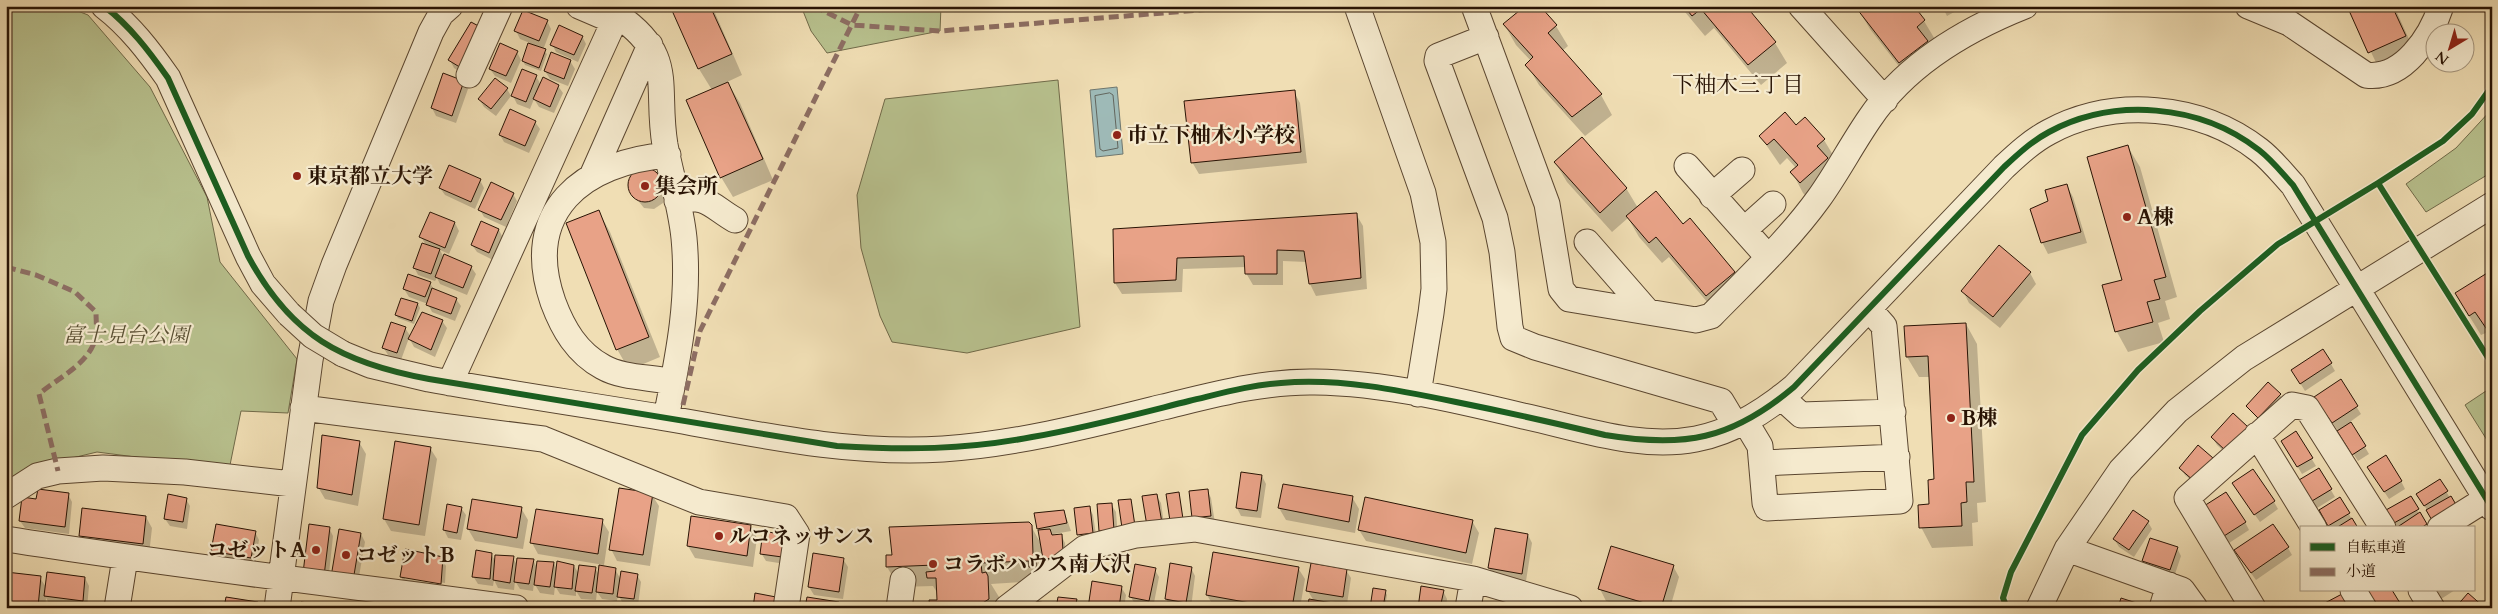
<svg xmlns="http://www.w3.org/2000/svg" width="2498" height="614" viewBox="0 0 2498 614" font-family="Cardo,'Noto Serif JP',serif">
	<style>
		.green { fill: #b8c18e; stroke: #706a49 }
		.water { fill: #9ebab7; stroke: #6f776f }
		.shadow { fill: #0003 }
		.lines { fill: none; stroke-linecap: round; stroke-linejoin: round }
		.shore { stroke: #63665e; stroke-width: 1 }
		.building { fill: #e8a287; stroke: #281304 }
		.minor-casing { stroke: #5a4630; stroke-width: 27 }
		.minor { stroke: #f5eace; stroke-width: 25 }
		.minor-bridge-casing { stroke: #5a4630; stroke-width: 27; stroke-linecap: butt }
		.minor-bridge { stroke: #f5eace; stroke-width: 25 }
		.quiet { stroke: #8d6e63; stroke-width: 5; stroke-dasharray: 10 5; stroke-linecap: butt }
		.cycleway-casing { stroke: #f5eace; stroke-width: 9 }
		.cycleway { stroke: #1b5e20; stroke-width: 6 }
		.poi-dot { fill: #8f2418; stroke: #f5eace; stroke-width: 2 }
		.labels { text-anchor: middle; stroke-width: 4.5; stroke-linejoin: round; paint-order: stroke }
		.poi-label { font-size: 21px; font-weight: bold; fill: #281304; stroke: #f5eace; text-anchor: start }
		.park-label { font-size: 21px; font-style: italic; fill: #5a5034; stroke: #f5eace }
		.neighbourhood-label { font-size: 22px; fill: #281304; stroke: #f5eace }
	</style>
	<rect width="100%" height="100%" fill="#f0deb4"/>
	<filter id="stains"><feTurbulence type="fractalNoise" baseFrequency=".004" numOctaves="4"/><feColorMatrix values="0 0 0 0 .2 0 0 0 0 .09 0 0 0 0 .02 0 0 0 .5 -.17"/></filter>
	<radialGradient id="worn" r=".72"><stop offset=".6" stop-color="#630" stop-opacity="0"/><stop offset="1" stop-color="#630" stop-opacity=".3"/></radialGradient>
	<path class="green" d="M6,6H65L88,15L150,87L207,197L220,262L297,359L288,413L241,411L230,465L174,462L97,452L35,467L6,487Z
		M801,6H941L940,31L827,53L811,31Z
		M1058,80L1080,327L967,353L892,342L880,316L861,248L857,195L885,99Z
		M2492,109V172L2426,212L2406,184L2456,148Z
		M2492,387V448L2465,405Z"/>
	<path class="water" d="M1117,87L1123,154L1096,157L1090,90Z"/>
	<path class="shadow" d="M672,6H712L742,75L727,82L740,103L773,180L733,197L721,177L712,90L699,69Z
		M1538,6L1556,26L1568,46L1562,51L1601,95L1612,115L1585,136L1539,85L1527,65L1531,61L1516,45L1504,24Z
		M1680,6H1744L1775,43L1787,63L1761,85L1714,28L1705,36Z
		M1942,6H1965L1947,16Z
		M2349,6H2394L2417,57L2381,73Z
		M1858,9L1924,21L1936,41L1912,83L1870,29Z
		M547,21L551,29L543,50L547,54L541,71L525,65L523,61L530,43L520,39L516,31Z
		M485,31L467,76L454,68L450,60Z
		M582,36L586,44L578,62L556,52L552,44Z
		M517,52L521,60L511,83L495,76L490,69Z
		M570,61L575,69L568,86L550,79L545,71Z
		M536,76L541,85L558,86L563,93L554,113L539,107L534,99L530,109L517,104L513,96Z
		M464,82L468,89L456,123L436,116L432,108Z
		M507,89L511,96L496,116L484,107L479,99Z
		M1294,92L1300,103L1307,163L1199,174L1192,162Z
		M1805,118L1824,140L1836,160L1812,203L1803,193L1792,172L1796,168L1787,158L1780,165L1760,136L1796,126Z
		M535,122L540,129L529,153L504,142L500,135Z
		M2128,147L2140,167L2177,297L2165,301L2170,319L2158,323L2164,342L2128,352L2117,332L2103,286L2124,281Z
		M1555,162L1626,188L1638,208L1683,225L1734,272L1746,293L1719,316L1669,257L1662,263L1639,237L1628,218L1612,232L1567,182Z
		M639,171L653,172L664,188L663,203L654,209L644,208L631,192L630,182Z
		M480,180L484,188L475,209L445,195L440,188Z
		M2067,186L2073,197L2087,243L2048,254L2042,242L2049,202Z
		M513,194L517,201L506,227L484,217L480,210Z
		M599,212L610,232L660,357L629,370L617,349Z
		M430,213L455,223L459,231L449,254L440,250L444,258L471,267L476,274L467,295L440,284L437,278L435,281L418,275L414,267L426,245L421,237Z
		M1356,214L1363,226L1367,289L1316,296L1310,284L1307,262L1283,261V285H1253L1246,273V267L1183,269L1182,292L1122,294L1115,283L1114,231Z
		M482,223L499,230L503,238L493,260L477,252L472,245Z
		M2492,271V338L2488,332L2481,335L2468,314Z
		M2030,273L2036,284L2000,328L1969,303L1963,291Z
		M430,283L434,290L456,299L461,306L455,321L432,312L428,304L409,297L404,289Z
		M402,299L418,304L420,308L414,324L398,318L396,315Z
		M442,321L447,328L435,357L414,347L409,338L401,360L388,355L383,347L405,328L411,337Z
		M1966,324L1977,344L1986,502L1977,503L1978,522L1972,523L1973,546L1932,548L1921,527L1930,505L1936,480L1930,377H1919L1907,357L1905,327Z
		M2331,364L2335,371L2305,391L2297,378Z
		M2340,381L2361,414L2350,422L2369,454L2358,461L2320,404Z
		M2280,395L2284,403L2263,425L2247,406Z
		M2296,433L2316,466L2302,474L2282,441Z
		M2252,436L2231,458L2217,445L2212,437Z
		M359,442L366,454L358,506L325,499L318,487Z
		M430,448L437,459L425,536L391,531L384,519Z
		M2212,459L2216,466L2199,487L2185,475L2181,468Z
		M2319,470L2335,497L2317,508L2301,480Z
		M2373,475L2401,481L2405,489L2389,499Z
		M1262,476L1266,484L1261,518L1241,516L1237,508Z
		M2440,481L2450,498L2429,513L2422,502Z
		M1207,490L1211,498L1215,523L1194,518Z
		M2238,491L2274,502L2278,509L2260,522Z
		M1178,493L1184,523L1173,524Z
		M68,494L72,502L69,534L25,528L20,521L37,500Z
		M652,495L659,506L650,566L617,561L611,549Z
		M1156,495L1161,503L1165,531L1152,533Z
		M1352,497L1359,509L1355,533L1286,520L1279,508Z
		M2411,498L2421,518L2427,528H2397L2388,511Z
		M186,499L190,506L187,529L170,526L165,519Z
		M2340,499L2353,521L2356,528H2331L2321,510Z
		M1131,500L1136,529L1125,531Z
		M1111,504L1116,512L1118,538L1105,539L1101,531L1098,506Z
		M1089,507L1093,515L1097,541L1083,542L1079,535Z
		M461,508L466,515L461,540L448,538L444,530Z
		M521,508L528,520L523,549L475,541L468,529Z
		M83,510L146,517L152,528L149,555L87,548L80,536Z
		M1064,511L1071,531L1054,534V536L1061,535L1065,543L1066,560L1049,566L1043,557L1044,570L1038,581L991,584L999,597V608H931L938,601V594L933,586L899,587L887,567V556L1031,526L1041,544L1038,528Z
		M2210,514L2245,522L2249,530L2229,543Z
		M602,521L609,532L604,565L538,554L532,543Z
		M1472,521L1479,533L1472,564L1366,541L1359,530Z
		M2148,522L2152,529L2134,557L2119,547L2114,539Z
		M751,526L757,538L753,567L695,558L688,546Z
		M329,528L333,536L328,583L309,581Z
		M255,532L259,540L255,565L217,558L213,551Z
		M361,534L365,542L357,588L337,584Z
		M1528,535L1532,543L1526,581L1493,575L1489,568Z
		M784,536L785,564L766,561L761,553Z
		M2177,548L2181,556L2174,577L2148,568L2143,561Z
		M2288,548L2292,555L2256,580L2240,558Z
		M491,554L496,562L513,558L517,565L533,560L537,568L554,563L557,570L574,566L579,574L595,568L599,575L615,569L621,580L637,575L641,582L638,606L623,604L618,594L617,601L602,599L597,592L596,600L581,599L576,591V596L560,594L555,586L554,595L540,593L534,583L533,591L520,589L515,581L514,590L498,588L494,580L493,586L478,584L473,576Z
		M442,558L446,566L445,583L405,577V579L445,585L444,591L405,584L401,577Z
		M843,559L848,567L843,599L814,595L809,587Z
		M1673,566L1679,577L1670,608H1630L1606,601L1600,589Z
		M1191,568L1195,576L1191,608L1170,607L1166,599Z
		M1298,568L1305,579L1300,608H1220L1214,607L1207,595Z
		M1155,570L1159,577L1153,608L1135,604L1130,596Z
		M1346,570L1351,578L1347,604L1330,601L1333,608H1308L1314,601L1308,591Z
		M6,573L40,578L46,587L85,578L89,586L87,608L49,603L46,598L45,608H6Z
		M1121,587L1126,595L1124,608H1089Z
		M2435,590H2455L2441,599Z
		M1385,591L1387,595L1385,608H1372Z
		M1443,591L1447,599L1446,608H1419Z
		M1076,600L1080,608H1058Z
		M913,605H919L921,608H913Z"/>
	<g class="lines">
		<path class="shore" d="M1110,93L1113,95L1118,148L1103,151L1100,149L1095,96Z"/>
	</g>
	<path class="building" d="M670,6H710L732,54L698,69Z
		M1525,6H1540L1557,25L1548,33L1602,94L1572,117L1525,65L1533,57L1503,24Z
		M1684,6H1746L1776,42L1748,65L1701,9L1692,16Z
		M1860,6H1914L1925,20L1917,27L1928,41L1899,63L1857,9Z
		M2347,6H2392L2406,36L2368,53Z
		M523,10L548,20L539,41L514,31Z
		M471,22L486,30L463,69L448,60Z
		M559,25L583,36L574,55L550,45Z
		M500,43L518,51L506,76L489,69Z
		M528,43L546,49L539,68L522,61Z
		M551,52L571,60L564,79L544,71Z
		M522,69L537,75L526,102L511,96Z
		M443,73L464,81L452,116L431,108Z
		M543,77L559,85L550,107L533,99Z
		M495,78L508,88L491,109L478,99Z
		M728,82L763,159L720,178L686,100Z
		M1295,90L1301,152L1191,163L1184,101Z
		M510,109L536,121L525,146L499,135Z
		M1785,112L1796,125L1805,117L1825,139L1817,146L1828,158L1800,183L1790,172L1798,165L1774,139L1767,145L1759,136Z
		M1582,137L1627,188L1600,213L1554,162Z
		M2128,145L2166,277L2154,280L2160,299L2147,302L2153,322L2115,332L2102,285L2122,280L2087,157Z
		M449,165L481,179L471,202L439,188Z
		M628 185a17 17 0 1 1 34 0a17 17 0 1 1-34 0Z
		M491,182L514,193L501,220L478,210Z
		M2067,184L2081,232L2041,243L2030,209L2048,201L2045,190Z
		M1656,191L1683,224L1690,218L1735,272L1706,296L1656,237L1649,243L1626,216Z
		M599,210L649,337L616,350L566,223Z
		M430,212L455,222L445,248L419,237Z
		M1357,213L1361,278L1309,284L1304,251L1277,250V274H1245L1244,256L1177,258L1176,280L1114,283L1113,229Z
		M481,221L499,229L489,253L471,245Z
		M422,243L440,249L431,274L413,268Z
		M1999,245L2031,272L1993,317L1961,291Z
		M444,254L472,266L463,288L435,277Z
		M2492,270V333L2490,334L2475,312L2469,316L2455,293Z
		M408,274L431,282L425,297L403,289Z
		M432,288L457,298L451,314L426,305Z
		M401,298L418,303L412,321L395,315Z
		M422,312L443,320L431,350L408,339Z
		M391,322L406,327L397,353L382,348Z
		M1966,323L1974,482H1966L1967,502L1961,503L1962,526L1919,528L1918,505L1929,504L1928,480L1934,479L1928,356L1906,357L1904,326Z
		M2323,349L2332,363L2300,384L2291,370Z
		M2341,379L2358,406L2332,423L2314,397Z
		M2268,382L2281,394L2258,418L2246,406Z
		M2233,413L2248,427L2226,451L2211,437Z
		M2351,422L2366,446L2352,455L2337,431Z
		M2296,431L2313,458L2297,467L2281,441Z
		M322,435L360,441L352,495L317,488Z
		M395,441L431,447L419,525L383,519Z
		M2198,445L2213,458L2194,481L2179,468Z
		M2386,455L2402,481L2384,492L2367,467Z
		M2319,468L2332,489L2312,501L2299,480Z
		M2253,469L2275,501L2254,515L2232,483Z
		M1241,472L1262,475L1257,511L1236,508Z
		M2440,479L2448,491L2424,506L2416,494Z
		M1283,484L1353,496L1349,522L1278,508Z
		M619,488L653,493L643,555L609,550Z
		M38,489L69,493L65,527L19,521L22,497L36,499Z
		M1208,489L1211,516L1192,518L1189,491Z
		M1179,492L1183,519L1170,521L1166,494Z
		M2226,492L2246,522L2224,536L2204,506Z
		M168,494L187,498L183,522L164,519Z
		M1157,494L1162,523L1147,526L1142,496Z
		M2411,496L2419,509L2394,523L2386,510Z
		M2451,496L2458,508L2433,522L2426,510Z
		M1365,497L1473,520L1466,553L1358,530Z
		M2340,497L2350,513L2328,526L2319,510Z
		M472,499L522,507L517,538L467,529Z
		M1131,499L1135,526L1122,528L1118,500Z
		M1112,503L1114,530L1099,531L1097,504Z
		M447,504L462,507L457,533L443,530Z
		M1090,506L1093,533L1077,535L1074,508Z
		M82,508L146,516L143,544L79,536Z
		M536,509L603,519L598,554L530,543Z
		M1064,510L1067,523L1037,529L1034,513Z
		M2133,510L2149,521L2129,550L2113,539Z
		M2420,512L2427,524L2421,528H2396Z
		M691,516L751,525L747,556L687,546Z
		M2352,518L2358,528H2336Z
		M1029,522L1032,525L1033,554H1036V567H1029V561L981,563L982,573L986,572L988,576L989,599L981,604V608H930L929,600H937L936,578H927L926,572L935,571V565L886,567V555H892L889,527Z
		M216,524L256,531L251,558L211,551Z
		M309,524L330,527L324,576L303,573Z
		M2273,524L2289,547L2251,573L2234,550Z
		M1495,528L1528,534L1522,574L1488,568Z
		M339,529L361,533L353,581L331,577Z
		M1050,529L1052,535L1062,534L1063,552L1056,558L1043,559L1038,530Z
		M763,531L785,535L782,557L760,554Z
		M2150,538L2178,547L2170,570L2142,561Z
		M1611,546L1674,565L1661,608L1598,589Z
		M405,549L443,557L441,584L400,577Z
		M476,550L492,553L490,579L472,577Z
		M1213,552L1299,567L1292,608H1278L1206,595Z
		M813,553L844,558L839,592L808,587Z
		M495,555L514,556L510,583L493,580Z
		M517,558L534,559L529,584L514,582Z
		M537,561L554,562L550,587L534,585Z
		M557,561L574,565L572,589L554,587Z
		M1170,563L1192,567L1186,603L1165,599Z
		M1311,563L1347,569L1343,597L1306,591Z
		M1135,564L1156,568L1149,601L1129,597Z
		M579,565L596,567L592,593L575,591Z
		M599,565L616,568L613,594L596,592Z
		M621,571L638,574L634,599L617,597Z
		M6,572L41,576L38,607L6,603Z
		M47,572L85,577L83,601L44,596Z
		M1092,581L1122,586L1119,608H1088Z
		M1421,586L1444,590L1440,608H1418Z
		M1373,588L1386,590L1383,608H1370Z
		M2371,590H2392L2403,608H2374L2366,594Z
		M755,593L776,597L774,608H753Z
		M2468,593L2485,608H2455Z
		M2342,594L2349,608H2325L2323,604Z
		M226,597L258,602L257,608H224Z
		M807,597L839,602L838,608H805Z
		M1058,597L1077,599L1075,608H1056Z
		M2121,598L2149,607V608H2118Z
		M1309,599L1332,603L1331,608H1307Z
		M1033,601L1052,604L1051,608H1032Z
		M301,602L341,608H301Z"/>
	<g class="lines">
		<g class="minor-casing">
			<path id="minor" d="M104,6C130,26 149,51 168,78L248,256L263,284L289,314
				M579,6L614,21
				M1357,6L1423,193L1433,242L1434,289L1431,313L1418,394
				M1474,6L1547,204L1561,289L1569,299L1696,320L1711,316C1748,278 1788,241 1819,198C1837,173 1852,144 1870,118C1906,65 1967,29 2025,6
				M1801,6L1885,100
				M2248,6L2289,23L2366,75C2403,80 2431,37 2441,6
				M617,15C677,56 655,85 665,145C671,176 681,207 684,238C690,301 678,357 666,418
				M1486,37L1438,56L1437,61L1495,218L1502,252L1510,327L1513,338L1535,347L1721,401L1736,426
				M469,75L500,6
				M668,155C583,162 521,211 553,302C563,329 577,353 603,367C622,378 651,377 673,382
				M1687,166L1768,257
				M592,176L650,45
				M1712,196L1742,170
				M677,201C706,193 712,207 735,220
				M1744,230L1773,204
				M1587,242L1648,312
				M343,354L370,365L429,379C509,394 590,405 671,419C760,435 852,455 943,449C1018,444 1091,425 1163,407C1213,395 1263,381 1315,382C1385,383 1456,400 1523,416C1579,428 1638,450 1696,439C1733,432 1765,411 1794,387L2004,167C2018,154 2032,141 2049,132C2114,97 2200,104 2259,150C2272,160 2282,173 2293,185L2492,508
				M450,383L621,6
				M1781,397L1801,415L1893,412
				M303,408L543,439L699,502L786,517L797,534L786,608
				M1745,421L1760,446L1765,503L1767,508L1900,501L1884,326L1869,309
				M2257,435L2314,528
				M1763,463L1897,457
				M6,496L37,476L58,471L103,468L185,472L292,484
				M2440,528L2486,499
				M6,539C176,566 346,585 516,608
				M2067,549L2182,590L2195,608
				M2353,590L2364,608
				M2421,590L2432,608
				M117,608L125,558
				M277,608L310,360L321,301L334,265L431,32L441,14L450,6
				M899,608L903,580
				M1007,608L1085,548L1136,535L1195,529L1473,579L1570,608
				M1468,608L1473,579
				M2039,608L2067,549L2121,470L2177,411L2244,358L2492,205
				M2162,608L2169,585
				M2253,608L2187,498L2292,405L2307,408L2383,528"/>
		</g>
		<use href="#minor" class="minor"/>
		<g class="minor-bridge-casing">
			<path id="minor-bridge" d="M289,314L313,336L343,354"/>
		</g>
		<use href="#minor-bridge" class="minor-bridge"/>
		<path class="quiet" d="M814,6L852,25L940,31L1249,6
			M6,267L36,275L75,292L96,312C96,320 97,329 96,336C91,363 59,377 39,394L58,471
			M683,405L700,331L861,6"/>
		<g class="cycleway-casing">
			<path id="cycleway" d="M104,6C130,26 149,51 168,78L248,256C291,336 342,363 429,379L837,446C904,450 965,450 1032,437C1085,428 1137,414 1189,401C1219,394 1250,385 1281,383C1340,378 1398,390 1456,402C1506,412 1555,423 1605,435C1684,448 1731,440 1794,387L2004,167C2018,154 2032,141 2049,132C2114,97 2200,104 2259,150C2272,160 2282,173 2293,185L2492,508
				M2378,183L2443,141L2472,114L2492,86
				M2007,608L2003,598L2011,572L2082,435L2138,370L2200,311L2278,244L2378,183L2492,364"/>
		</g>
		<use href="#cycleway" class="cycleway"/>
	</g>
	<g class="poi-dot">
		<circle cx="1117" cy="135" r="5"/>
		<circle cx="297" cy="176" r="5"/>
		<circle cx="645" cy="186" r="5"/>
		<circle cx="2127" cy="217" r="5"/>
		<circle cx="1951" cy="418" r="5"/>
		<circle cx="719" cy="536" r="5"/>
		<circle cx="316" cy="550" r="5"/>
		<circle cx="346" cy="555" r="5"/>
		<circle cx="933" cy="564" r="5"/>
	</g>
	<g class="labels">
		<g class="poi-label">
			<text x="1127" y="142">市立下柚木小学校</text>
			<text x="307" y="183">東京都立大学</text>
			<text x="655" y="193">集会所</text>
			<text x="2137" y="224">A棟</text>
			<text x="1961" y="425">B棟</text>
			<text x="729" y="543">ルコネッサンス</text>
			<text x="306" y="557" text-anchor="end">コゼットA</text>
			<text x="356" y="562">コゼットB</text>
			<text x="943" y="571">コラボハウス南大沢</text>
		</g>
		<g class="park-label">
			<text x="126" y="342">富士見台公園</text>
		</g>
		<g class="neighbourhood-label">
			<text x="1738" y="92">下柚木三丁目</text>
		</g>
	</g>
	<rect width="2498" height="614" fill="none" stroke="#f0deb4" stroke-width="25"/>
	<rect x="8" y="8" width="2483" height="599" fill="none" stroke="#281304" stroke-width="2.5"/>
	<rect x="12" y="12" width="2473" height="589" fill="none" stroke="#281304"/>
	<rect x="2300" y="526" width="175" height="65" fill="#f5eace" stroke="#a3947d"/>
	<rect x="2310" y="543" width="25" height="8" fill="#1b5e20" stroke="#a3947d"/>
	<text x="2346" y="552" font-size="15" fill="#281304">自転車道</text>
	<rect x="2310" y="568" width="25" height="8" fill="#8d6e63" stroke="#a3947d"/>
	<text x="2346" y="576" font-size="15" fill="#281304">小道</text>
	<g transform="translate(2450 48) rotate(218)"><circle r="24" fill="#f5eace" stroke="#a3947d"/>
	<path d="M0-4L9 19L0 12L-9 19Z" fill="#8f2418"/>
	<text y="-8" font-size="14" font-weight="bold" text-anchor="middle" fill="#281304">N</text>
	</g>
	<rect width="100%" height="100%" filter="url(#stains)"/>
	<rect width="100%" height="100%" fill="url(#worn)"/>
</svg>
